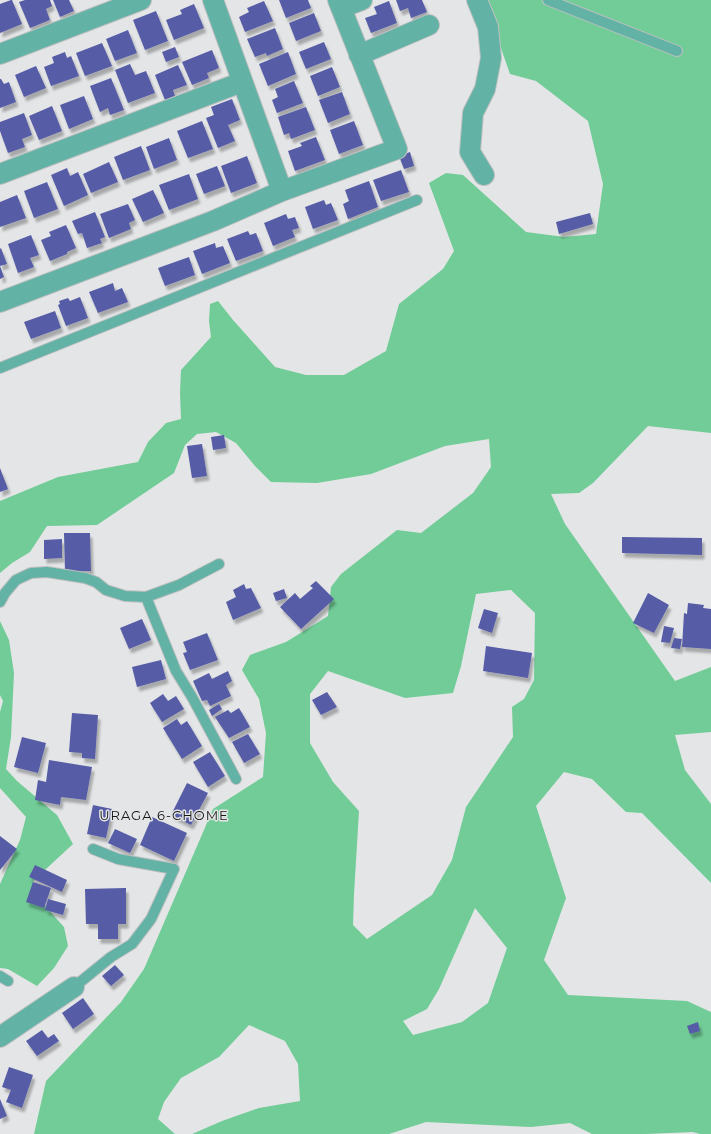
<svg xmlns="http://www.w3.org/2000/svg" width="711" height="1134" viewBox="0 0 711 1134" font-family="Montserrat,sans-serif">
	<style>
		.forest { fill: #71cc97; fill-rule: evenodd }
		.building { fill: #565ca6; filter: url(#shadow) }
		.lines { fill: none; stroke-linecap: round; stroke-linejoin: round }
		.lane-casing { stroke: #bfc0c1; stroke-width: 12 }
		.street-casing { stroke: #bfc0c1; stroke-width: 22 }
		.lane { stroke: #63b2a6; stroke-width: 10 }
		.street { stroke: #63b2a6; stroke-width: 20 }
		.labels { text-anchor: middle; stroke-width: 3; stroke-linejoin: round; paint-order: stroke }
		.neighbourhood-label { font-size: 13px; letter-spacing: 1px; fill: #151516; stroke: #e4e5e6 }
	</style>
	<defs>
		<filter id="shadow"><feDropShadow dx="2.5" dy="4.5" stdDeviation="1" flood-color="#0004"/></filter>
	</defs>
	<rect width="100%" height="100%" fill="#e4e5e6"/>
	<path class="forest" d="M484,0H711V433L648,426L593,483L579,493L551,494L565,524L675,681L711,667V732L675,735L685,770L711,804V883L642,813L626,812L592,779L564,772L536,806L566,898L544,960L568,995L687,1001L711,1012V1134H700L693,1132L646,1134H592L570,1123L531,1127L426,1122L389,1134H192L222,1121L259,1108L300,1101L298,1064L285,1041L249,1025L219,1057L181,1078L164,1102L158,1119L175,1134H34L46,1081L121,1002L144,969L213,809L263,777L266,733L259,699L242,670L250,655L286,642L328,616L331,587L341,574L397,530L421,533L473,493L491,467L489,439L445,446L371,474L317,483L271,482L255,466L236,443L216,432L197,434L185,445L174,473L97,525L47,526L30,552L12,563L0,573V501L58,477L138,462L148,442L166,423L181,419L180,393L181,370L211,337L209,321L210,304L218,301L233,320L275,367L306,375H344L386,351L399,304L443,269L454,251L429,183L446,173L463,175L526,232L564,237L596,234L603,184L588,121L536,81L510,74ZM511,590L535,613L534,680L524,699L512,707L513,737L466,807L452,860L432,895L367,939L353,925L354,894L359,811L333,782L310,743V694L328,671L405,698L453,693L461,666L476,594ZM475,908L507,948L488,1003L462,1022L413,1035L403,1021L427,1009L439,989Z
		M0,621L9,640L14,673L11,737L6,769L17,781L57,815L73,844L33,881L37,897L64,927L68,946L54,968L37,986L8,969L0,968V884L20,840L26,817L0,788V712L3,701L0,695Z"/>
	<path class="building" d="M11,0H12L22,24L0,33V4Z
		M25,0H50L52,6L46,9L50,20L30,28L19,2Z
		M53,0H69L74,11L60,17Z
		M279,0H308L311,8L286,18Z
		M396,0H422L427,12L411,18L408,8L400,11Z
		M264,1L273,21L245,32L239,17L249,12L247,8Z
		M389,1L397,23L371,33L365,18L377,14L374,7Z
		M194,4L204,28L174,40L166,20L182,14L180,10Z
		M156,11L168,41L145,50L133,20Z
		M314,13L321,31L296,41L289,23Z
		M275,28L283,49L267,56L266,53L255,57L247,39Z
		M128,30L137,53L115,61L106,39Z
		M324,42L331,59L306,69L299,52Z
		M102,43L112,66L85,76L76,53Z
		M175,47L179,57L166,62L162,52Z
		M212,50L219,68L207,73L209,78L192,85L182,62Z
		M65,52L67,58L71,56L79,76L51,86L44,67L54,63L52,57Z
		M288,52L296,74L268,86L259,64Z
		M130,64L135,75L146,71L155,93L128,103L115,70Z
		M178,65L187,85L173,90L175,96L165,100L155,75Z
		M36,66L46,88L24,97L15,75Z
		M332,67L340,87L318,96L310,76Z
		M111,78L124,110L110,115L108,108L100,112L90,86Z
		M0,79H1L4,84L9,82L16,102L0,108Z
		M294,81L303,103L277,113L272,100L278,97L275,89Z
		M342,92L350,114L328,123L319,100Z
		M84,96L93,119L69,129L60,105Z
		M232,99L240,120L228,125L235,141L218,148L206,118L214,115L211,107Z
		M52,106L62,131L39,140L29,116Z
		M306,107L315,130L291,139L289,133L284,135L278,117Z
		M24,113L32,135L22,139L25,147L8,153L0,131V122Z
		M202,121L213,149L188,158L177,131Z
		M354,121L363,145L339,154L330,130Z
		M316,137L325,160L295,171L288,151L302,146L300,143Z
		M169,138L177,160L154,169L146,147Z
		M141,146L150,170L123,180L114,157Z
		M410,152L414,166L404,169L399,156Z
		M247,156L257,183L231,193L221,166Z
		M109,162L118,182L91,193L83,174Z
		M217,166L225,186L204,194L196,174Z
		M67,168L70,176L78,172L88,195L64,206L51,175Z
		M401,170L409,192L381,201L373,180Z
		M189,174L198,199L169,210L159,185Z
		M369,181L378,207L348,219L343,204L349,201L345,190Z
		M47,182L58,209L34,218L24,191Z
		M153,190L164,213L143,222L132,199Z
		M17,195L26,218L0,227V202Z
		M324,200L326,205L331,203L338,220L313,229L305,207Z
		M128,204L135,220L129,223L131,229L109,238L100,214Z
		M95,212L105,237L100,239L102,243L87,248L82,233L78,234L72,221Z
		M590,213L593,224L559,234L556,222Z
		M286,214L288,219L295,217L299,228L292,230L295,237L273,246L264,223Z
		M66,225L76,248L67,252V254L50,261L41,240L51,236L49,232Z
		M248,231L250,235L256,233L263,251L236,261L227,239Z
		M31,235L39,255L30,258L34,267L18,273L8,244Z
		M215,243L216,248L223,246L230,263L202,274L193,251Z
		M1,248L7,264L0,266L4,277L0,279V249Z
		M189,257L195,275L165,286L158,268Z
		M113,283L115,291L122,288L128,302L98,313L89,292Z
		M80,297L88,318L66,326L58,305L60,304L59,301L68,298L70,301Z
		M55,311L61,328L31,339L24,322Z
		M224,435L226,448L213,450L211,437Z
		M202,444L207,476L192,478L187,446Z
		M0,468L8,489L0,492Z
		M64,533H90L91,571L65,572Z
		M622,537L702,538V555L622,553Z
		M62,539V558L44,559V540Z
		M316,581L334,599L301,629L280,607L295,593L300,599L313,588L310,586Z
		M244,584L246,589L251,588L261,608L233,620L226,602L236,597L233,590Z
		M284,589L287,598L276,601L273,593Z
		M648,593L669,605L654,633L633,623Z
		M688,603L704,605L703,608L711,609V649L682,647L684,613L687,614Z
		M484,609L498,613L492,633L478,628Z
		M142,619L151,640L129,649L120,628Z
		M664,626L674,628L670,643L661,642Z
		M207,633L218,660L190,670L183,653L187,652L183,642Z
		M674,638L682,639L680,649L671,648Z
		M486,646L532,653L528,678L483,671Z
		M161,660L166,679L137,687L132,667Z
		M228,671L232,681L226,685L231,696L210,706L207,700L202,701L193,681L209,673L212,679Z
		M327,692L337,707L321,715L312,700Z
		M163,694L168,701L176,696L184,709L162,722L150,703Z
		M219,704L222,709L212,716L209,710Z
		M239,708L250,727L229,738L215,717L228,710L231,713Z
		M72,713L98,715L95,759L82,758V753L69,752Z
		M177,719L181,725L187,721L202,746L182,759L163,728Z
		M248,734L260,754L244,763L232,742Z
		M22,737L46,743L38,773L14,767Z
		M210,752L225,776L208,787L193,762Z
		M49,760L92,767L86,800L61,797L60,805L35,800L38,780L46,782Z
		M187,783L208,793L191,825L171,815Z
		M93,805L112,809L106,838L87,834Z
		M152,817L187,833L174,861L140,845Z
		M115,829L137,839L130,853L108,843Z
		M0,836L17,849L0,870Z
		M35,865L67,880L62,892L29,877Z
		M33,882L51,888L44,908L26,902Z
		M126,888V924H118V939H98V924H86L85,889Z
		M48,899L66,904L63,915L45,910Z
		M115,965L124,975L111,986L102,976Z
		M83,998L94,1014L73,1029L62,1013Z
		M698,1022L700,1031L690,1034L687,1026Z
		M42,1030L48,1038L54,1034L59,1041L37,1056L26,1041Z
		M9,1067L33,1075L22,1108L6,1102L11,1090L2,1087Z
		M0,1099L7,1116L0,1119Z"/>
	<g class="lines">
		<g class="lane-casing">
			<path id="lane" d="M548,0L677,51
				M0,368L417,200
				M146,597L176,671L192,697L236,779
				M0,602L5,593L16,580L31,573L47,572L85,578L96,582L106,590L125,596L146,597L179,585L219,564
				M0,976L8,981
				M74,987L111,957L132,944L151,919L174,869L118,859L93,849"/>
		</g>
		<g class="street-casing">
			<path id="street" d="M477,0L488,27L491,58L485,89L473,113L470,152L484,175
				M341,8L362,0
				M0,54L141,0
				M359,55L429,25
				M0,174L242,82
				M282,191L397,149L338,0
				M0,302L213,221L282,191L213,0
				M0,1037L74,987"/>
		</g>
		<use href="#lane" class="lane"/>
		<use href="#street" class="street"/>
	</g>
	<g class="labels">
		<g class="neighbourhood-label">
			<text x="164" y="820">URAGA 6-CHOME</text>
		</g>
	</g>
</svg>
